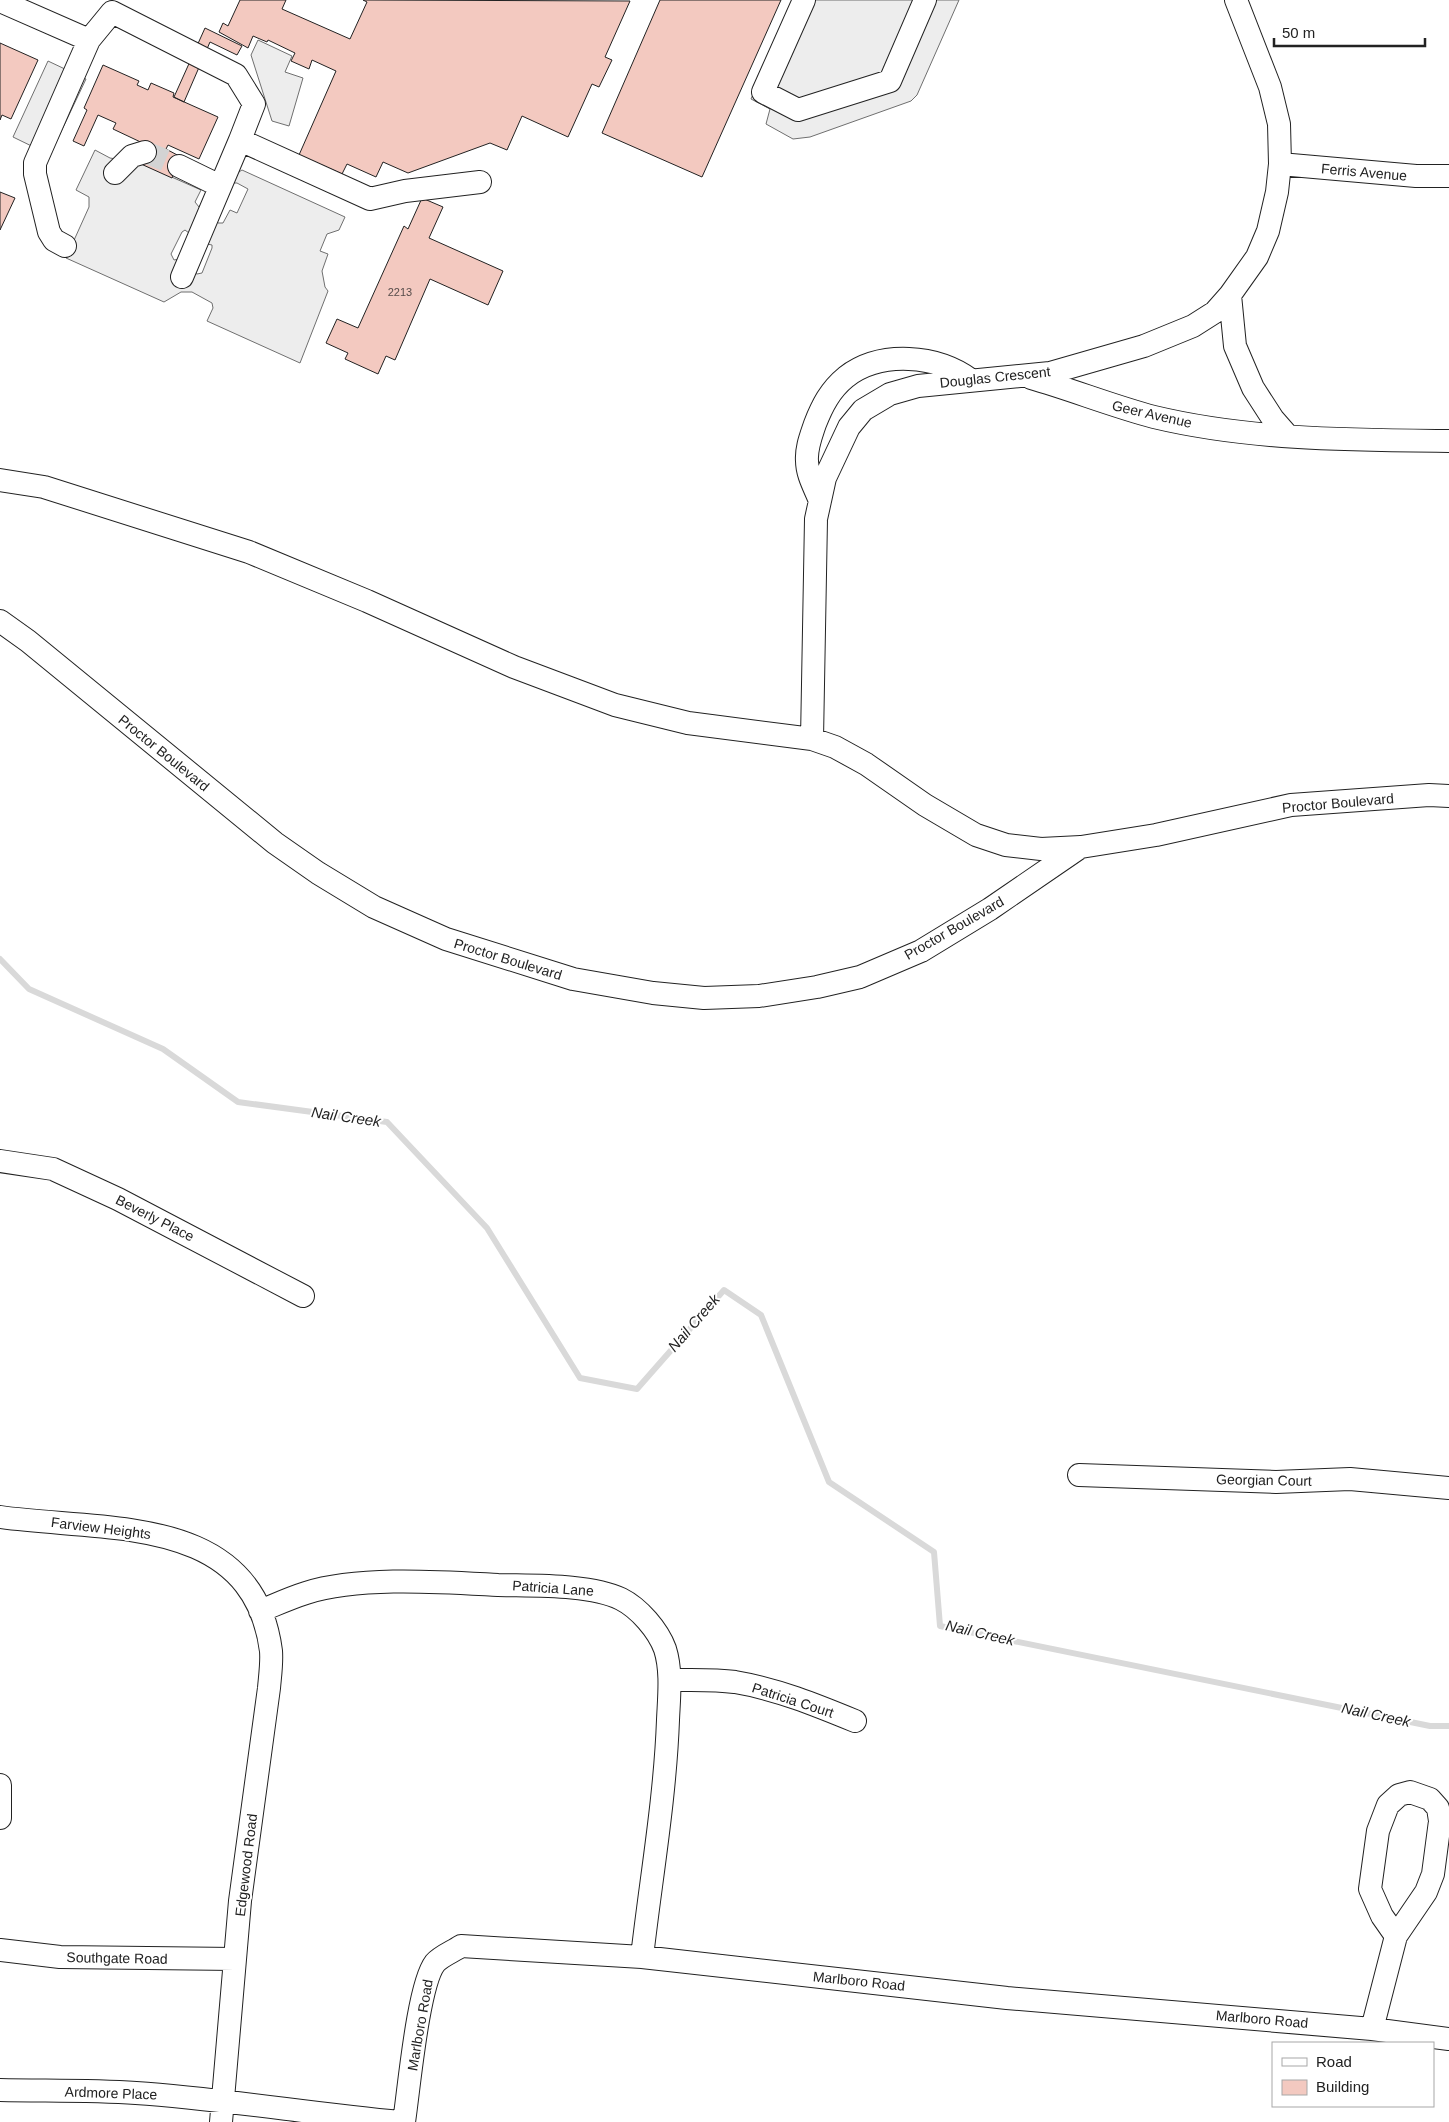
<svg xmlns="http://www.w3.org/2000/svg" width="1449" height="2122" viewBox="0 0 1449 2122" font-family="Arial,sans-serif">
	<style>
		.parking { fill: #ededed; stroke: #6f6f6f; fill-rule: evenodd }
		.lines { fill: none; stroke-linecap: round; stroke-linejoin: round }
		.stream { stroke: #d9d9d9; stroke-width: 6 }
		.building { fill: #f3c9c0; stroke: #222 }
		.minor-tunnel { stroke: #d3d3d3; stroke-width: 22; stroke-dasharray: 22 11; stroke-linecap: butt }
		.minor-casing { stroke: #222; stroke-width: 24 }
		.minor { stroke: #fff; stroke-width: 22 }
		.labels { text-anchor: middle; stroke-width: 4; stroke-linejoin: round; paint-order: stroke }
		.number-label { font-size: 11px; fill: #564c4a }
		.street-label { font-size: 14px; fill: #222; stroke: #fff }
		.water-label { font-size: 15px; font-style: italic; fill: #222; stroke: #fff }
	</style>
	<rect width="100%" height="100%" fill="#fff"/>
	<path class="parking" d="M793,0H959L917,95L911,101L810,137L793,139L766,124L770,109L751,99Z
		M258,40L292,56L285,72L303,78L289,126L272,121L251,55Z
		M48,61L86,79L50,155L13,137Z
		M95,150L110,158L140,163L201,190L195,202L199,207L209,191L242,170L345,217L339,230L327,234L320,251L328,254L322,271L325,287L328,291L300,363L207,321L213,308L212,303L192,292H181L164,302L66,258L89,207V197L76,190ZM233,183H237L248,189L237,213L230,210L223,223H218L217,221ZM185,230L189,233L179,259L174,260L171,254L182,232ZM207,244L212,245V248L202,273L197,274L195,273Z"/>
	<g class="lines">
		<path class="stream" d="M0,959L29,989L163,1049L238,1102L387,1122L487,1228L580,1378L637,1389L724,1290L761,1315L829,1482L934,1552L940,1626L1430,1726H1449"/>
	</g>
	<path class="building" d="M240,0H286L282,9L350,39L367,2L363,0L630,1L605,57L612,60L599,87L592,84L568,137L522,116L507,150L490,143L408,173L383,162L376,177L347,164L342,174L299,155L336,71L312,60L309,69L291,61L295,53L268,40L267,42L253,36L248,48L219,32L223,23L228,26Z
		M660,0H781L702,177L602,133Z
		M205,28L242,46L237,55L210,42L184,102L174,97Z
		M0,43L38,60L11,119L2,115L0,120Z
		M103,65L139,81L137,85L148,90L151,83L174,93L173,97L218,117L199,159L168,145L166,149L181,157L172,178L141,164L149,146L113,129L116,123L98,115L84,146L73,141L87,110L84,108Z
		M0,192L15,198L0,230Z
		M422,198L443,207L429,238L503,271L488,305L430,279L395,360L386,356L378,374L345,359L348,353L326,343L337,319L358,328L404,226L408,229Z"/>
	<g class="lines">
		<path class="minor-tunnel" d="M145,152L179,166"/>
		<g class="minor-casing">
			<path id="minor" d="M804,0L763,92L798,110L890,81L925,0
				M0,1L89,40L112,12L236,75L254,104L240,140L370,199L405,191L480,182
				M1280,164L1416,176H1449
				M179,166L220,186
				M115,173L132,156L145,152
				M65,246L54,240L49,232L35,174V163L89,40
				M182,277L240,140
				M1230,295L1235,346L1253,388L1273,419L1287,435
				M1031,378C1073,390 1112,406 1154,417C1250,440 1351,440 1449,441
				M0,480L44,487L249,552L367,601L514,667L615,705L688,723L812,739L835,747L866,764L925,805L976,835L1006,845L1041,849L1081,847L1156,835L1291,805L1429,795L1449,796
				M820,501C815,488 807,475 807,461C806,448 811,436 815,424C822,406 830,390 846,377C881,350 937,355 971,380
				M0,621L28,641L275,843L318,873L374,907L446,939L573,979L653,993L704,998L759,996L817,987L860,977L921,951L990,909L1079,848
				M812,739L816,519L825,478L849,427L863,410L890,394L918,386L1050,373L1144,346L1193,326L1215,312L1230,295L1257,257L1268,231L1277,192L1280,164L1279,124L1270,87L1236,0
				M0,1161L53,1169L118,1199L303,1296
				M1079,1475L1276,1482L1350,1479L1449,1488
				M0,1517C103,1532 253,1512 271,1651C272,1663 270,1676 269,1688L240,1901L221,2122
				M260,1611C275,1605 290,1598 306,1593C359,1576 441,1582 498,1585C533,1586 590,1584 621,1599C639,1608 658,1630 665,1649C672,1671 669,1697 668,1720C665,1800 651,1878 642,1957
				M670,1680C691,1680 714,1679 735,1682C777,1689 816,1705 855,1721
				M0,1785V1818
				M0,1950L60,1957L235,1959
				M1372,2029L1396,1936L1426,1892L1433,1874L1440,1821L1438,1808L1430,1799L1410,1792L1399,1795L1388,1805L1378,1831L1370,1889L1382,1916L1396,1936
				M0,2090C45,2091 91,2090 136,2093C225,2099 312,2114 400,2122
				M404,2122C409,2089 418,1985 435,1963C441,1956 454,1951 461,1946L642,1957L1007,1998L1372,2029L1449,2039"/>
		</g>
		<use href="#minor" class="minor"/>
	</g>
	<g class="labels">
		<g class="number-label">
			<text x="400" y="296">2213</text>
		</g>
		<g class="street-label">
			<text transform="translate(1364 172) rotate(5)" y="5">Ferris Avenue</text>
			<text transform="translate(995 377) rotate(-6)" y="5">Douglas Crescent</text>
			<text transform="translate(1152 414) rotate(13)" y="5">Geer Avenue</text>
			<text transform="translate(164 753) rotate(39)" y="5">Proctor Boulevard</text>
			<text transform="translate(1338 803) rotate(-5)" y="5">Proctor Boulevard</text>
			<text transform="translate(954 928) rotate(-30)" y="5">Proctor Boulevard</text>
			<text transform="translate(508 959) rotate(17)" y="5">Proctor Boulevard</text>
			<text transform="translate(155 1218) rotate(27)" y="5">Beverly Place</text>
			<text transform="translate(1264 1480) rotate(1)" y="5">Georgian Court</text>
			<text transform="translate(101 1528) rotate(7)" y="5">Farview Heights</text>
			<text transform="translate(553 1588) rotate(4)" y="5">Patricia Lane</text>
			<text transform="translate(793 1700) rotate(18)" y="5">Patricia Court</text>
			<text transform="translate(246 1865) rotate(-83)" y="5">Edgewood Road</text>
			<text transform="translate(117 1958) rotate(1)" y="5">Southgate Road</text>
			<text transform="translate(859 1981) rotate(6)" y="5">Marlboro Road</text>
			<text transform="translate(1262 2019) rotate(5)" y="5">Marlboro Road</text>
			<text transform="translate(420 2025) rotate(-80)" y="5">Marlboro Road</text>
			<text transform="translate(111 2093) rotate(2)" y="5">Ardmore Place</text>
		</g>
		<g class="water-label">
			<text transform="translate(346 1117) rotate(8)" y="5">Nail Creek</text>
			<text transform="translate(694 1323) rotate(-49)" y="5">Nail Creek</text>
			<text transform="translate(980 1633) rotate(13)" y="5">Nail Creek</text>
			<text transform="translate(1376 1715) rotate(12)" y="5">Nail Creek</text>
		</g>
	</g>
	<rect x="1272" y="2042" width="162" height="65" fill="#ffffff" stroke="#a7a7a7"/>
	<rect x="1282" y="2058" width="25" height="8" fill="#ffffff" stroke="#a7a7a7"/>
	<text x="1316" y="2067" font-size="15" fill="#222222">Road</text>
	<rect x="1282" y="2080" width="25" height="15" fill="#f3c9c0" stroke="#a7a7a7"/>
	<text x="1316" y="2092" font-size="15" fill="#222222">Building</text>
	<path d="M1274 38v8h151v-8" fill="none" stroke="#222222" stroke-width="2.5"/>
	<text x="1282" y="38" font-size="15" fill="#222222" stroke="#ffffff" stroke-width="4" paint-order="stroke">50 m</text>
</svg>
